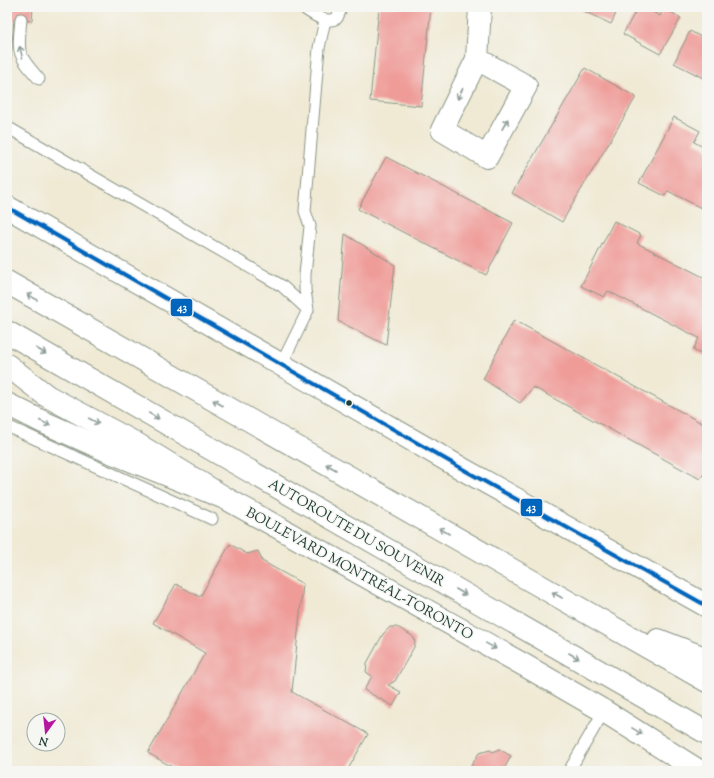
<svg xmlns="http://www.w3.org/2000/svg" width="714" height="778" viewBox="0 0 714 778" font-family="'Sorts Mill Goudy',serif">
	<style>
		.building { fill: #ef9c99 }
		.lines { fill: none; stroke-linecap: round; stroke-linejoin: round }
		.lane-casing { stroke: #889484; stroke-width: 13 }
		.street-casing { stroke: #889484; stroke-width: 24 }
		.primary-casing { stroke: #889484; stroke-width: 24 }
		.highway-casing { stroke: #889484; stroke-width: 24 }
		.lane { stroke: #fff; stroke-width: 11 }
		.street { stroke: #fff; stroke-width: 22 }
		.primary { stroke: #fff; stroke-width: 22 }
		.highway { stroke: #fff; stroke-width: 22 }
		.bus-1-casing { stroke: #f6f6f2; stroke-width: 7 }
		.bus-1 { stroke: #0065bd; stroke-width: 4 }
		.oneway { stroke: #8f9e9a }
		.bus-dot { fill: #1f3d34; stroke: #f6f6f2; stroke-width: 1.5 }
		.labels { text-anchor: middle; stroke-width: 3; stroke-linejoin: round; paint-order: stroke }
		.street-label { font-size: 14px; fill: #1f3d34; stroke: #f6f6f2 }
		.line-badge { stroke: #f6f6f2; stroke-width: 1.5 }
		.badge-label { font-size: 11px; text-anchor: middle; font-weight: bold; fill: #fff }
	</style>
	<rect width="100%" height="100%" fill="#f6f6f2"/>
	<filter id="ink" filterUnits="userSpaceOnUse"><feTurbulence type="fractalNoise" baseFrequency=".025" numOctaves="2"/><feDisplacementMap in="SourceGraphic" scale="8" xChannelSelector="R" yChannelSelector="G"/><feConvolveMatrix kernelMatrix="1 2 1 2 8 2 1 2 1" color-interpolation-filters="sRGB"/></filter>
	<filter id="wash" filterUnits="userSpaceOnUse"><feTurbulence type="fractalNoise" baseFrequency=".012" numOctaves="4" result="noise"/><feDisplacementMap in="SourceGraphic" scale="16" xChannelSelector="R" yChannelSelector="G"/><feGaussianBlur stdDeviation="0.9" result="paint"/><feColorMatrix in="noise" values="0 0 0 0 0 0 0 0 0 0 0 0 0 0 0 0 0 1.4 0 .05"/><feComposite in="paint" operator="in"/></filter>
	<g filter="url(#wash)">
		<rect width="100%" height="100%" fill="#f0ead5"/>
		<g id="blocks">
			<path class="building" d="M7,7H33L32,21L14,19L10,71L7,70Z
				M379,7H431L421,106L370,101Z
				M575,7H619L611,24Z
				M638,7H644L660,16L664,8L681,18L660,54L623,34Z
				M690,31L707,40V80L674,63Z
				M585,68L636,97L562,222L512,193Z
				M674,117L700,131L694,142L707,149V211L668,191L665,196L639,183Z
				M386,157L513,223L486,275L358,209Z
				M614,221L641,235L637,243L707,279V357L693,350L699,338L608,291L604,297L581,286Z
				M345,234L395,265L386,345L338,321Z
				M514,320L707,426V469L700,479L533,387L520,403L483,379Z
				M230,544L247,554L258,551L262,561L303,584L292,692L368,734L347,771H179L148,753L205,653L153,623L176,584L200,597Z
				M390,627H395L399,628L411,635L414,638L415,643L414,647L395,681L388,685L401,692L393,706L364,690L372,676L366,672L367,663L383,634Z
				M499,749L511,756L503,771H468L479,753L490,750L493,752Z"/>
		</g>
	</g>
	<g filter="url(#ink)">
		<use href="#blocks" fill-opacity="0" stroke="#889484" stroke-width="1"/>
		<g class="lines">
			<g class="lane-casing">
				<path id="lane" d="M302,7C311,13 326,25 337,18L342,7
					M21,19C18,53 16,53 39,79
					M7,127L282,286L308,310
					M281,365L308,310L305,290V275L310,226L305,211L319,48L325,20
					M7,426L212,519
					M569,771L604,711"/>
			</g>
			<g class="street-casing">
				<path id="street" d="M477,59L526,86L487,157L442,130L477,59L480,7"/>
			</g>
			<g class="primary-casing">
				<path id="primary" d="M7,207L466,471L707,606
					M7,404L43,422L108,451L225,498L281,529L524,665L604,711L699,771"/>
			</g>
			<g class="highway-casing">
				<path id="highway" d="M7,282L707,681
					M7,332L707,733
					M7,365L47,396L135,443L225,498
					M658,640L707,659"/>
			</g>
			<use href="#lane" class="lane"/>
			<use href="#street" class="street"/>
			<use href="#primary" class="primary"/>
			<use href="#highway" class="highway"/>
			<g class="bus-1-casing">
				<path id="bus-1" d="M7,207L466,471L707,606"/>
			</g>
			<use href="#bus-1" class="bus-1"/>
		</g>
		<defs><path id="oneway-shaft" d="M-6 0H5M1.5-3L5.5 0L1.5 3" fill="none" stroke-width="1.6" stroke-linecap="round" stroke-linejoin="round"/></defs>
		<g class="oneway">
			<use href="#oneway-shaft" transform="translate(21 52) rotate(-104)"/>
			<use href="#oneway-shaft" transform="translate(460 94) rotate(116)"/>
			<use href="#oneway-shaft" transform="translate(505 124) rotate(-61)"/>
			<use href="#oneway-shaft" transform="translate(32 297) rotate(-150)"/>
			<use href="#oneway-shaft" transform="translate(41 351) rotate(30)"/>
			<use href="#oneway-shaft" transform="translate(218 403) rotate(-150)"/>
			<use href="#oneway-shaft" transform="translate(154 416) rotate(30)"/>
			<use href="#oneway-shaft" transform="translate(94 421) rotate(28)"/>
			<use href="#oneway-shaft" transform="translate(45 423) rotate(25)"/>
			<use href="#oneway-shaft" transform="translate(331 467) rotate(-150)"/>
			<use href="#oneway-shaft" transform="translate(444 531) rotate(-150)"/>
			<use href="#oneway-shaft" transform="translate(461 592) rotate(30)"/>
			<use href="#oneway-shaft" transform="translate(557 595) rotate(-150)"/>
			<use href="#oneway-shaft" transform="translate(491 646) rotate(29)"/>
			<use href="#oneway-shaft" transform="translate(574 656) rotate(30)"/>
			<use href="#oneway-shaft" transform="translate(637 731) rotate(32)"/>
		</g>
	</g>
	<circle class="bus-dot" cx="349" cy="403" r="3.5"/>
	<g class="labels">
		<g class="street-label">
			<text transform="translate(357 532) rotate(30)" y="5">AUTOROUTE DU SOUVENIR</text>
			<text transform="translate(360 573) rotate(29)" y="5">BOULEVARD MONTRÉAL-TORONTO</text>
		</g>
	</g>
	<g class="line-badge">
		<rect x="170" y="298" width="23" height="19" rx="4" fill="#0065bd"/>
		<rect x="520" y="498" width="23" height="19" rx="4" fill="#0065bd"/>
	</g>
	<g class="badge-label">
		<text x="182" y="311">43</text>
		<text x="531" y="511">43</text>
	</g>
	<rect width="714" height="778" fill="none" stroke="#f6f6f2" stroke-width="24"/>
	<g transform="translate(46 732) rotate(195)"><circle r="19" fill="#f6f6f2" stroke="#a0aca6"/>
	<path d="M0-3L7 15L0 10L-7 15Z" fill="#b5179e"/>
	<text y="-6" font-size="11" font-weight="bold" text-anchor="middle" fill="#1f3d34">N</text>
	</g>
</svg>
